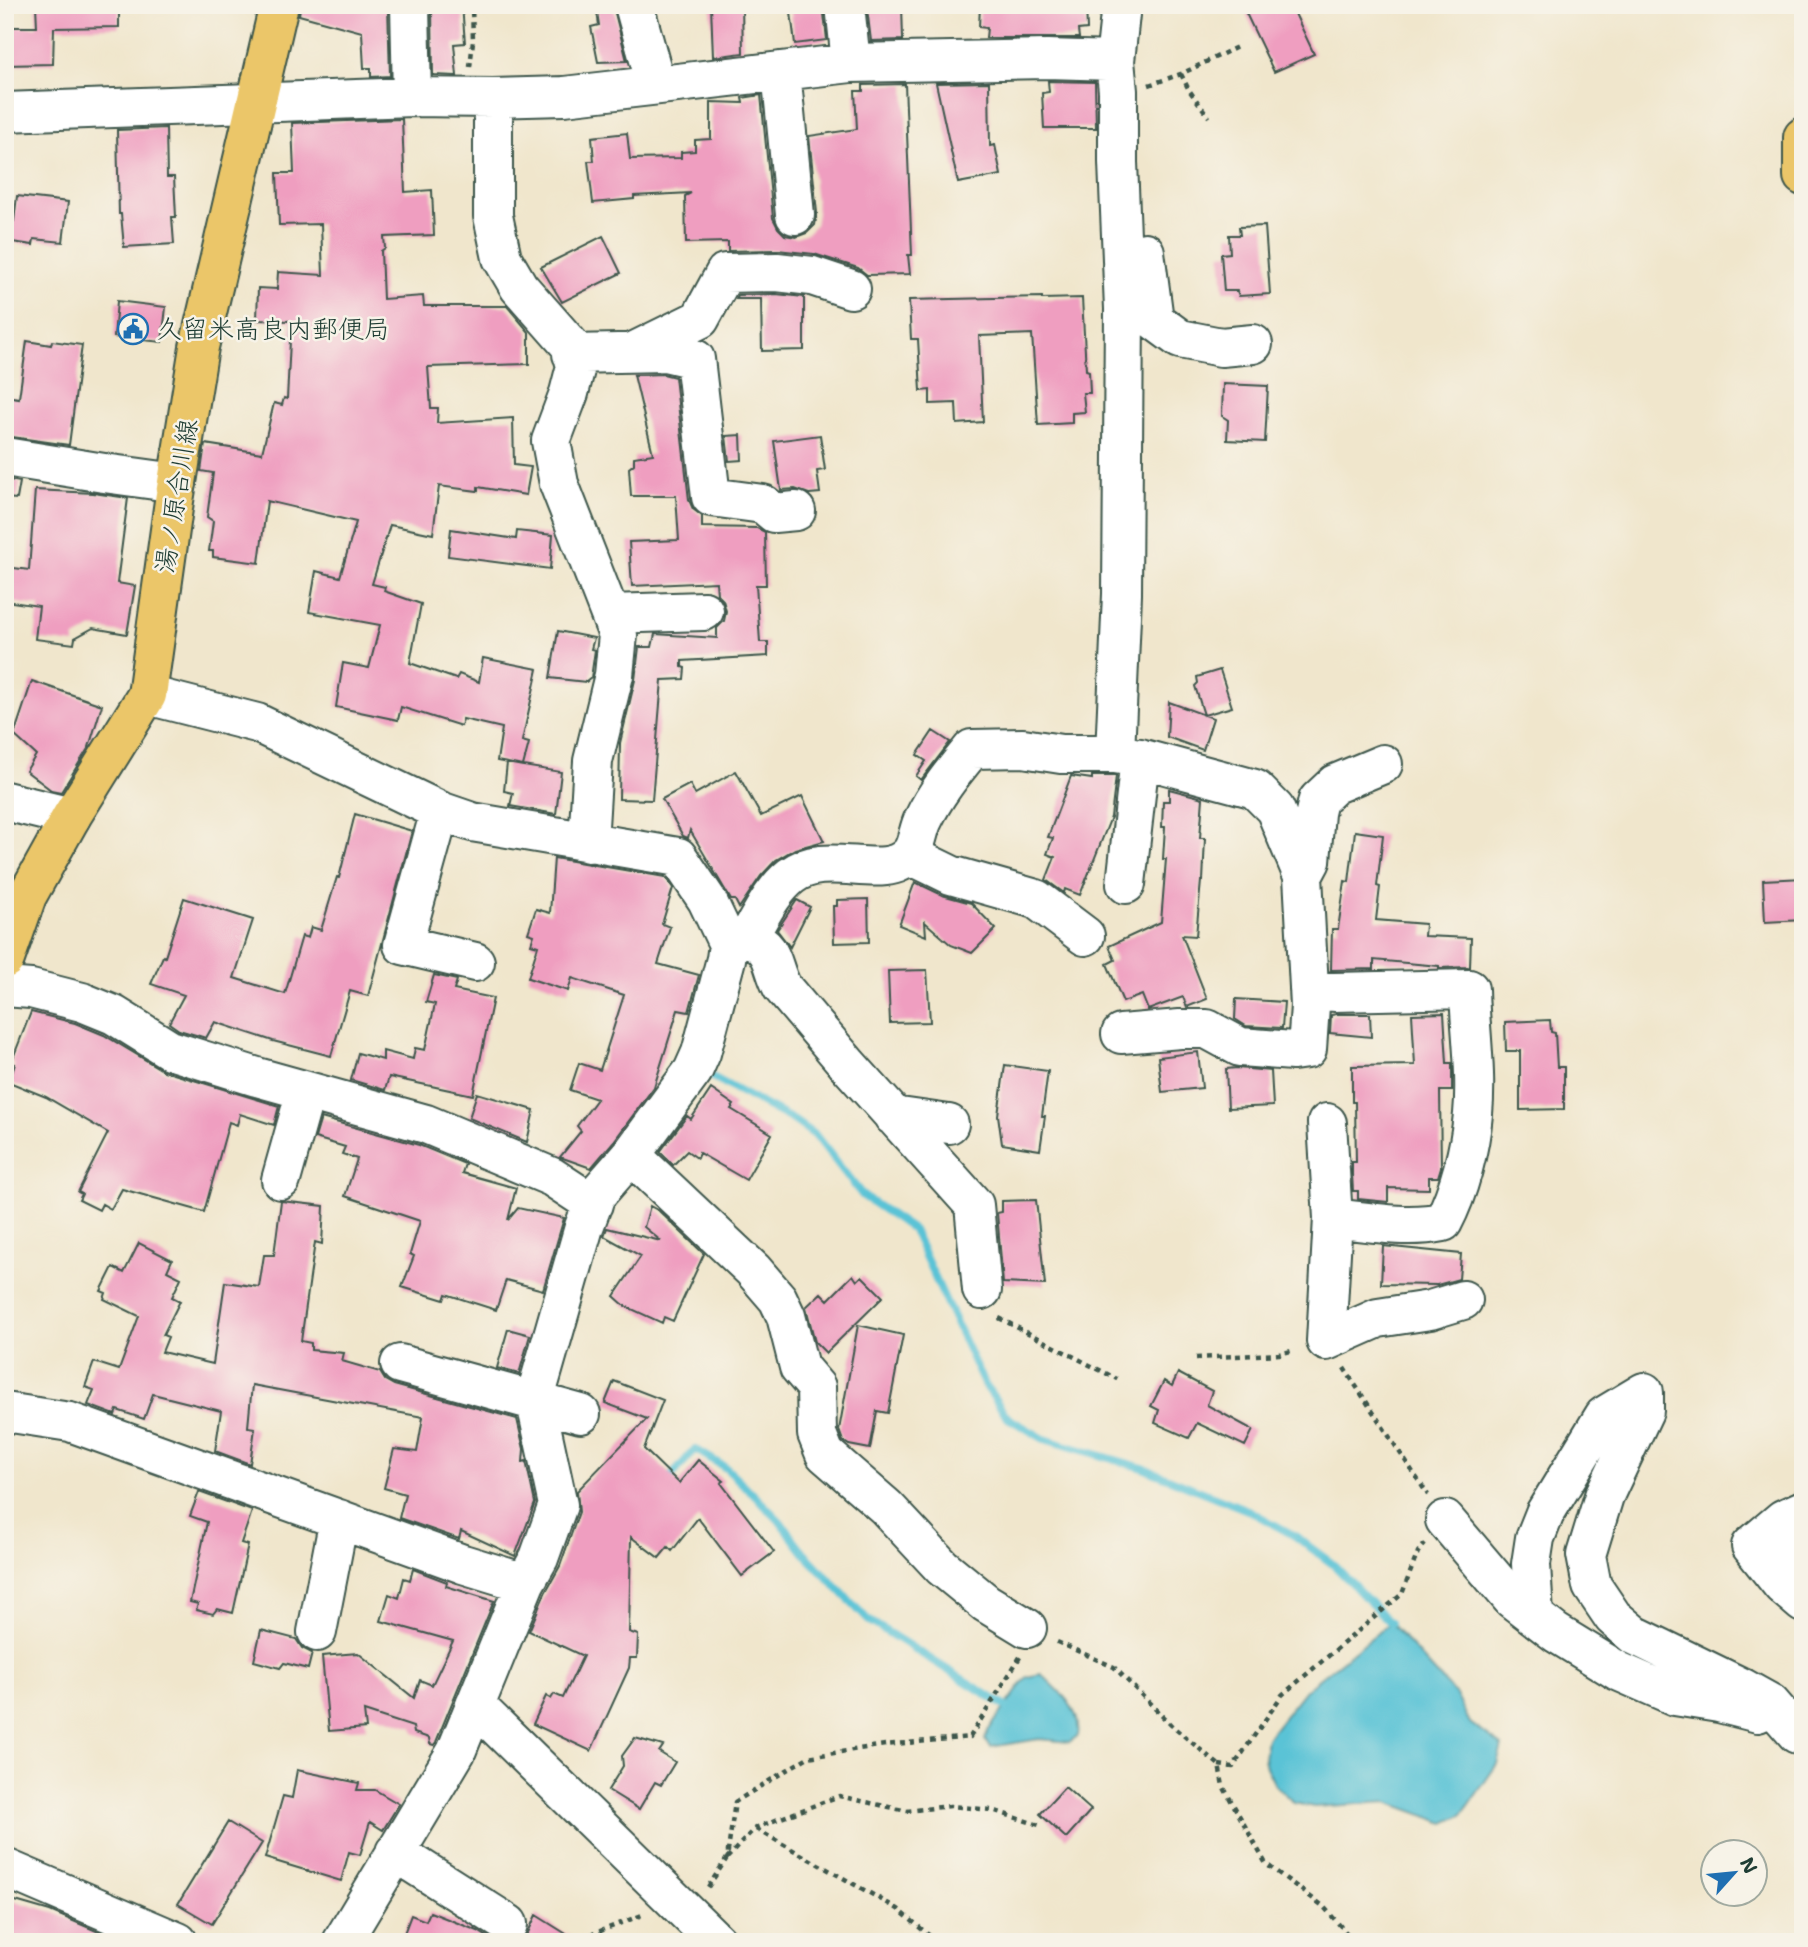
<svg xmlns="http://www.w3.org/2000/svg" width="1808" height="1947" viewBox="0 0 1808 1947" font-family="'Shantell Sans','Klee One',sans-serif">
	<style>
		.water { fill: #5ac3d6; stroke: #3c8085; stroke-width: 2 }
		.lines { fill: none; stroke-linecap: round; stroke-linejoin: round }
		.stream { stroke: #5ac3d6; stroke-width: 8 }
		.building { fill: #ef9ec0 }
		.minor-casing { stroke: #3e564b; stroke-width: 42 }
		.major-casing { stroke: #3e564b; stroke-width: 42 }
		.path { stroke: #3e564b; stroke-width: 4.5; stroke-dasharray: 5 5; stroke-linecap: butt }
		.minor { stroke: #fff; stroke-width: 38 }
		.major { stroke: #ebc669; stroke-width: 38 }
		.labels { text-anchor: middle; stroke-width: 5; stroke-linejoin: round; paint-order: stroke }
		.poi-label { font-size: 26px; fill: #1f3d34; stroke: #f7f3e8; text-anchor: start }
		.street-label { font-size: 26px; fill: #1f3d34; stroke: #f7f3e8 }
	</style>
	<rect width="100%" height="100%" fill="#f7f3e8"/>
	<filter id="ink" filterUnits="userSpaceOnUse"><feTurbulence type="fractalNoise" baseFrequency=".0143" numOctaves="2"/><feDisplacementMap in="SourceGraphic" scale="14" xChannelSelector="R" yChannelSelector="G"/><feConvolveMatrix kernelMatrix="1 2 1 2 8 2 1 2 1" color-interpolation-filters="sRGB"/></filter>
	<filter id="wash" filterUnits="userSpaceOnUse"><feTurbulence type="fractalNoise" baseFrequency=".00686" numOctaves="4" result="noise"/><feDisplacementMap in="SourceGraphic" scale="28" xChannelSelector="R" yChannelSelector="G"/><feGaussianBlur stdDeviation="1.57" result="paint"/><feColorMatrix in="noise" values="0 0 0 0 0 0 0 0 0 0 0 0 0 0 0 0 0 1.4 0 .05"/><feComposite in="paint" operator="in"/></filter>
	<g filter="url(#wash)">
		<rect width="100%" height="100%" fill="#f0e6cc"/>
		<path class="water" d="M1390,1623L1456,1695L1470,1723L1502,1746L1497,1764L1462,1815L1445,1823L1387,1802L1314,1807L1294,1803L1275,1785L1266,1767L1264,1758L1267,1738L1306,1689Z
			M1041,1674C1059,1690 1082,1710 1078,1736L1069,1742L1039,1739L991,1747L985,1740L988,1731L1027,1677Z"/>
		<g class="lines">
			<path class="stream" d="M703,1072L793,1120L816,1136L863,1196L913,1230L983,1382L1008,1418L1044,1439L1143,1468L1250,1511L1295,1536L1334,1565L1390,1623
				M665,1484L695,1449L726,1468L746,1487L779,1520L805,1554L868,1620L1005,1706"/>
		</g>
		<g id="blocks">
			<path class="building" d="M36,5H119V27L54,28L53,64L5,65V27H37Z
				M462,5L465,43L454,44L457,76L433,75L432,8Z
				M596,5H613L627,61L598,62L591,27L599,25Z
				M711,5H742L743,53L713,57Z
				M790,5H823L827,40L795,44Z
				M873,5H902L903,40L871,41L867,8H873Z
				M980,5H1086L1087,29L1078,30L1079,38H986L987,28L979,27Z
				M1242,5H1291L1314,54L1274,72Z
				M388,6L390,76L371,77V68H364L362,32L299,15L300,8Z
				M1048,81L1095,82L1096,128H1044L1042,93L1049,92Z
				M989,82L990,146L995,145L1001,175L958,183L936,83Z
				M905,84L912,255H908L910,274L867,275L858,268L814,254L777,250L728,251V242L686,243L685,196L691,193L634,196V199L593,203L588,161H594L592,137L627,133L630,159L681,158V152L695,151V140L711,139V102L743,103L742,98L761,95L773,218L778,228L785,235L796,237L807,233L815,225L817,213L809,136L857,129L855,91H863V85Z
				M402,119L405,192L432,190L434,235L384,237L385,248L381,251L383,299L423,296L424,306H507L529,332V364L428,367L431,408H438L437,423L513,418L514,465L531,467L526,495L478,487V491L439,486L433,534L390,525L372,584L385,587L384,591L421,604L410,663L456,679L459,674L479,682L483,658L538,669L522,741L529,743L523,766L561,772L556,814L510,806L513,793L504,791L507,763L523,766L497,761L502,728L463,719L461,726L401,707L398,720L336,707L343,663L369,668L380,625L309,612L316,571L340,577L356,522L267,501L259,563L213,557V551H209L213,521L207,517L213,473L201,471L205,444L262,453L274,403L282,405L284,398L287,399L291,321L257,320L258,288L277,289L278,272L323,275L321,224L279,225L277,173H294L292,123Z
				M166,128L167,177H174L176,217H172L174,244L124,247L121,214H119L117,130Z
				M17,196L68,202L63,242L34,239L33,245L5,241V219L14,221Z
				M1265,226L1270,294L1239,296L1237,291H1224L1221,254L1230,253L1229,235H1240L1239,227Z
				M603,236L621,273L562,302L541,267Z
				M776,294L804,297V350L762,351L761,299H736L738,295Z
				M1042,297V299L1082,298L1086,370L1089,371L1090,393H1083L1085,412L1072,413V423L1038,425L1032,334L979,336L983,422L957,424L956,403L930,404V390L921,391L918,339H911L909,300Z
				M117,301L166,307L162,342L114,337Z
				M27,341L51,345L52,341L82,345L69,445L5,436V396L19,398Z
				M663,374L675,377L689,500L693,509L702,516V527L757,528L765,532L766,585H756L760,642H768V656L682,661V667L685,668L684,679L662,680L652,800L619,799L620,743L635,680L639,647H652L655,634L717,638V628L724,621L726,611L723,600L717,594L716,582L632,586L629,542L679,540L676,496H631L629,468L634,464V457L653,454L634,375Z
				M1223,384L1268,386L1265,442L1227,440L1228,420L1222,416Z
				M741,435L742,460L729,461L726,436Z
				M820,435L825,470L817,471L820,493L809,494L795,489L781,490L774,441Z
				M5,479L20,482L17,499L5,498Z
				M35,490L93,493L128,498L117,583L135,586L127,634L93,628L75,638L74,644L35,639L39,606L5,601V567L29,570Z
				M451,529L516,539L517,531L553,535L550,569L448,556Z
				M558,631L594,638L591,649L595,650L591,678L586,682L550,678Z
				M1220,670L1232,707L1204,715L1195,686L1198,683L1197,677Z
				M32,681L102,705L89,747L61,792L51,790L26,771L36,755L14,735Z
				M1169,702L1213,718L1203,750L1167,737Z
				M933,731L950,742L921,780L916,776L926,761L917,755Z
				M736,771L761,816L802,796L824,841L795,849L776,860L761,876L739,908L735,900H731L690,830L688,838L683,836L662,799L690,784L695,794Z
				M1071,776L1092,779V776H1116L1111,817L1080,895L1065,889L1064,893L1046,880L1055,857L1047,854L1053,838L1048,837Z
				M1169,789L1203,798L1200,838H1205L1203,881H1201L1196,936L1182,935L1207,999L1187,1007L1183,997L1148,1010L1142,995L1123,1002L1107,964L1115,960L1109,946L1161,922L1166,859H1163L1165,827H1162L1163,801H1169Z
				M355,814L412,831L368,996L350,991L331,1056L273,1041L215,1022L206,1038L179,1030L169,1023L184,995L151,984L163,956L165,957L184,898L253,920L234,978L285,994L302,936L308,938L311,927L321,930L337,877L339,878Z
				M1355,831L1383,835L1377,886L1380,887L1376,920L1425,924L1424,936L1471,938L1470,967L1439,968V966L1374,960V969L1331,970L1332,929H1338L1345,881L1349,882Z
				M554,858L665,877L673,888L662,924L670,927L658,964L699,975L689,1012L678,1010L654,1087L614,1141L591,1168L560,1157L581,1131L577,1126L597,1099L570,1090L579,1063L600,1070L624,995L572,978L568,991L528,978L538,946L531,944L534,935L528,933L536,909L550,913Z
				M1803,878V920L1765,922L1763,880Z
				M915,882L942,895L971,903L996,929L972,953L951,945L925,922L926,936L899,925Z
				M868,899L869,942L834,943L833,906H837V900Z
				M797,900L810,907L790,947L777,930Z
				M927,970L930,1022L890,1023L888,971Z
				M434,975L457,980L454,990L493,998L473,1095L389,1077L385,1090L351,1080L358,1053L383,1060V1051L413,1059L415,1048L425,1050L435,1004L426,1002Z
				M1236,999L1284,1002L1282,1028L1246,1026L1235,1019Z
				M31,1012L75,1023L104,1035L164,1071L279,1106L274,1125L240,1114L237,1125L229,1122L204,1212L122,1189L111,1209L102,1204L99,1210L79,1200L82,1194L78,1192L108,1133L46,1097L9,1082L15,1064L11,1063Z
				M1444,1013L1447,1063H1452V1091H1440L1441,1167L1438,1177H1429V1189L1388,1188V1202L1358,1199V1191H1353L1352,1174V1162H1356L1355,1102H1352V1066L1415,1065L1412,1014Z
				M1337,1014H1370L1371,1037L1330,1033L1331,1015Z
				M1550,1020L1551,1032L1555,1033L1557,1067H1564V1109L1520,1110V1051H1506L1505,1022Z
				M1198,1052L1202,1088L1162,1092L1158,1057Z
				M1005,1065L1048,1071L1042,1116H1045L1040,1150L1002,1144L998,1115Z
				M1237,1068L1271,1071L1273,1106L1228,1108L1226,1069Z
				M711,1089L734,1105L731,1109L772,1134L746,1180L699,1153L697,1158L687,1151L673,1165L660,1152L687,1116L691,1119Z
				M477,1093L534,1110L527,1142L469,1118Z
				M321,1118L419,1145L465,1164L462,1173L516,1188L508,1220L518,1208L564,1218L543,1290L506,1280L496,1310L446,1294L444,1300L402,1287L414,1256L410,1254L420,1221L345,1196L357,1159L342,1154L345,1147L315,1138Z
				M1036,1200L1045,1285L1003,1283L997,1213L1002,1212V1201Z
				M281,1201L324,1206L322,1244L315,1242L301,1341L311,1343V1350L344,1353L342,1361L380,1372L385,1380L394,1385L517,1419L524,1449L523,1462L526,1461L535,1503L515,1556L461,1531L459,1539L399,1518L405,1494L384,1488L394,1449L417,1452L423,1417L252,1385L248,1427L255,1428L250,1464L215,1451L221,1411L153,1394L144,1419L117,1410L115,1415L88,1405L94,1390L85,1387L94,1362L119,1370L139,1316L104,1299L106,1293L101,1291L113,1267L124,1273L139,1243L172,1260L167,1271L181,1278L172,1297L180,1301L163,1335L168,1337L162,1352L213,1364L225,1282L259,1287L264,1255H274Z
				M650,1206L659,1211L704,1254L673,1321L664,1317L662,1323L625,1306L614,1296L641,1256L604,1236L607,1228L661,1241L644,1227Z
				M1383,1246L1461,1254L1459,1279L1437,1285L1381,1284Z
				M853,1275L857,1281L862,1276L883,1297L826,1353L815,1342L806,1307L821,1293L828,1300Z
				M858,1325L903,1335L888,1413L877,1411L870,1449L849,1445L843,1441L839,1430Z
				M508,1329L530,1335L519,1374L497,1368Z
				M1178,1373L1212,1391L1207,1405L1253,1430L1245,1446L1197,1423L1189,1438L1155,1423L1159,1410L1151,1406L1164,1381L1172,1386Z
				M614,1381L663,1400L644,1449L679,1483L698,1460L724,1481L721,1483L774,1552L742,1576L698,1518L672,1551L668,1547L659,1558L631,1537L629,1632L638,1635L637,1658H630L629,1668L591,1751L533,1724L546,1696L551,1699L554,1694L563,1698L583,1656L529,1631L545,1593L560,1566L579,1512L577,1491L647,1419L605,1403Z
				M199,1492L252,1511L241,1543L248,1545L233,1613L217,1609L213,1614L196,1610L198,1604L190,1602L207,1522L190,1516Z
				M413,1569L447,1582L446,1586L494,1601L436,1742L434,1745L430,1744L429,1738L414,1733L413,1727L364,1711L366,1728L329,1731L322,1656L358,1653L414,1698L420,1680L432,1685L453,1641L381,1621L389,1594L399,1598L404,1578L410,1580Z
				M261,1630L296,1639L302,1648L312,1653L308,1669L284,1663L280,1668L254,1661Z
				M635,1738L663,1746L659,1752L675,1762L661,1785L655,1782L639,1809L608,1790L623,1766L622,1756Z
				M297,1770L359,1783L357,1790H375L399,1804L383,1830L370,1822L360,1855L349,1852L341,1881L265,1858L283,1796L292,1798Z
				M1065,1787L1091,1810L1066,1838L1040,1814Z
				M228,1822L262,1843L212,1924L178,1904Z
				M5,1898L50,1911L122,1942H5Z
				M430,1912L478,1931L495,1942H417L403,1936L411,1915L426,1921Z
				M536,1915L579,1942H520L527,1935Z"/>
		</g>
	</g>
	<g filter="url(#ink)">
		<use href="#blocks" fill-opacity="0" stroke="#3e564b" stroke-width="2"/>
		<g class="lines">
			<g class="minor-casing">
				<path id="minor" d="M410,5L412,97
					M634,5L656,85
					M845,5L851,63
					M781,71L795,215
					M493,98V216L502,258L519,287L570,345L576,366L569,393L551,441L559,484L618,635L614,675L593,761L588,843
					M5,112L412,97L493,98L564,96L851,63L1047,59L1115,61
					M1145,252L1154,320L1180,339L1221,347L1253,344
					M635,351L700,319L725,273L777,272L812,276L851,289
					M572,354L665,352L695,359L711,497L763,504L774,513L796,511
					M5,457L104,473L177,483
					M610,614L704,611
					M147,695L257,723L440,811L472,822L678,857L707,900L728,944L726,959L701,1053L693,1071L631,1155L596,1195L584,1227L535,1398L558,1505L539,1558L525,1583L456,1752L342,1942
					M1115,754L1122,594L1124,309L1118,162V91L1115,61L1121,5
					M5,801L71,817
					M440,811L403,945L475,962
					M910,855L951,875L1036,899L1085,936
					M1303,876L1311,861L1315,813L1318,800L1335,784L1383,764
					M1126,884L1140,758
					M748,937C776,949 770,964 782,987L848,1065L974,1205L982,1290
					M728,944L748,937C761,916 772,891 791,876C826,848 884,883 909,855C917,847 918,830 923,820C935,794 954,771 972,749L1023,748L1061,754H1115L1140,758L1255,789L1275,809L1303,876L1310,1006L1307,1049L1293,1051L1240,1047L1207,1029H1180L1121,1034
					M5,987L31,989L82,1002L114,1015L170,1050L257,1077L426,1124L552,1177L593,1204
					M1309,989L1334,992L1469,989C1470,1030 1477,1073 1473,1114C1470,1148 1459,1192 1443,1222C1406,1229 1370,1222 1333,1218L1326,1341L1378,1318L1430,1310L1463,1300
					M893,1116L949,1124
					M1327,1123L1333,1218
					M631,1155L753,1270L778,1299L786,1316L799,1367L816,1387L817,1434L825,1454L886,1507L942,1567L986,1603L1027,1628
					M281,1180L306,1091
					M400,1364L581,1414
					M5,1412L70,1422L463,1564L525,1583
					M1803,1510L1783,1519L1751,1546L1782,1585L1803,1603
					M1445,1520L1512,1599L1556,1633L1618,1671L1675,1696L1719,1703L1758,1713
					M1803,1540L1785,1553L1803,1556
					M1534,1616L1531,1564L1535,1538L1545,1513L1604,1416L1644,1392V1411L1604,1496L1586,1555L1592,1586L1613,1617L1634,1635L1743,1688L1770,1703L1797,1734
					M317,1632L339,1519
					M475,1705L717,1942
					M395,1852L508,1924
					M5,1868L178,1942"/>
			</g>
			<g class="major-casing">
				<path id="major" d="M1803,137V176
					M5,959L27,896L71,817L147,695L174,501L199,347L279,5"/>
			</g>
			<path class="path" d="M470,67L473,41L472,5
				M1181,74L1189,90L1209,117
				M1149,85L1181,74L1237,47
				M999,1318L1117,1379
				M1196,1358L1279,1354L1295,1350
				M1344,1368L1428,1495
				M1057,1642L1114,1667L1172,1726L1219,1765L1223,1786L1266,1864L1323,1906L1350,1937L1359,1942
				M1219,1765L1233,1767L1282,1695L1402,1594L1418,1552L1425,1544
				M756,1829L898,1909L937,1942
				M727,1858L755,1828L839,1796L907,1811L950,1806L992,1810L1042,1826
				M708,1887L727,1858L735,1802L808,1757L885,1745L970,1737L1020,1657
				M590,1935L642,1915"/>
			<use href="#minor" class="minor"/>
			<use href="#major" class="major"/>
		</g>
	</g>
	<defs>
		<g id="civic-ring" transform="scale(1.575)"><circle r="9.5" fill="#f7f3e8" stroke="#1f6fb2" stroke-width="1.5"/><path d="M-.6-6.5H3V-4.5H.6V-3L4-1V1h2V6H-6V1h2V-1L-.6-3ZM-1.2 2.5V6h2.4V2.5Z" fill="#1f6fb2"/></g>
	</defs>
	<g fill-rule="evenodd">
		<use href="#civic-ring" x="133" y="329"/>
	</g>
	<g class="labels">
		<g class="poi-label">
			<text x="156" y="338">久留米高良内郵便局</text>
		</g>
		<g class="street-label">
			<text transform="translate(176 496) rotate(-81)" y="9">湯ノ原合川線</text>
		</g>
	</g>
	<rect width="1808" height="1947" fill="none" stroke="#f7f3e8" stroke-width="28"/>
	<g transform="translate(1734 1873) rotate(63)"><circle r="33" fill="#f7f3e8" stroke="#a1aaa0" stroke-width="2"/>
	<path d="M0-5L12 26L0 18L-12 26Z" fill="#1f6fb2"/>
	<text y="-10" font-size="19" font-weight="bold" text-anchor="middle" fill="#1f3d34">N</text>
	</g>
</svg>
